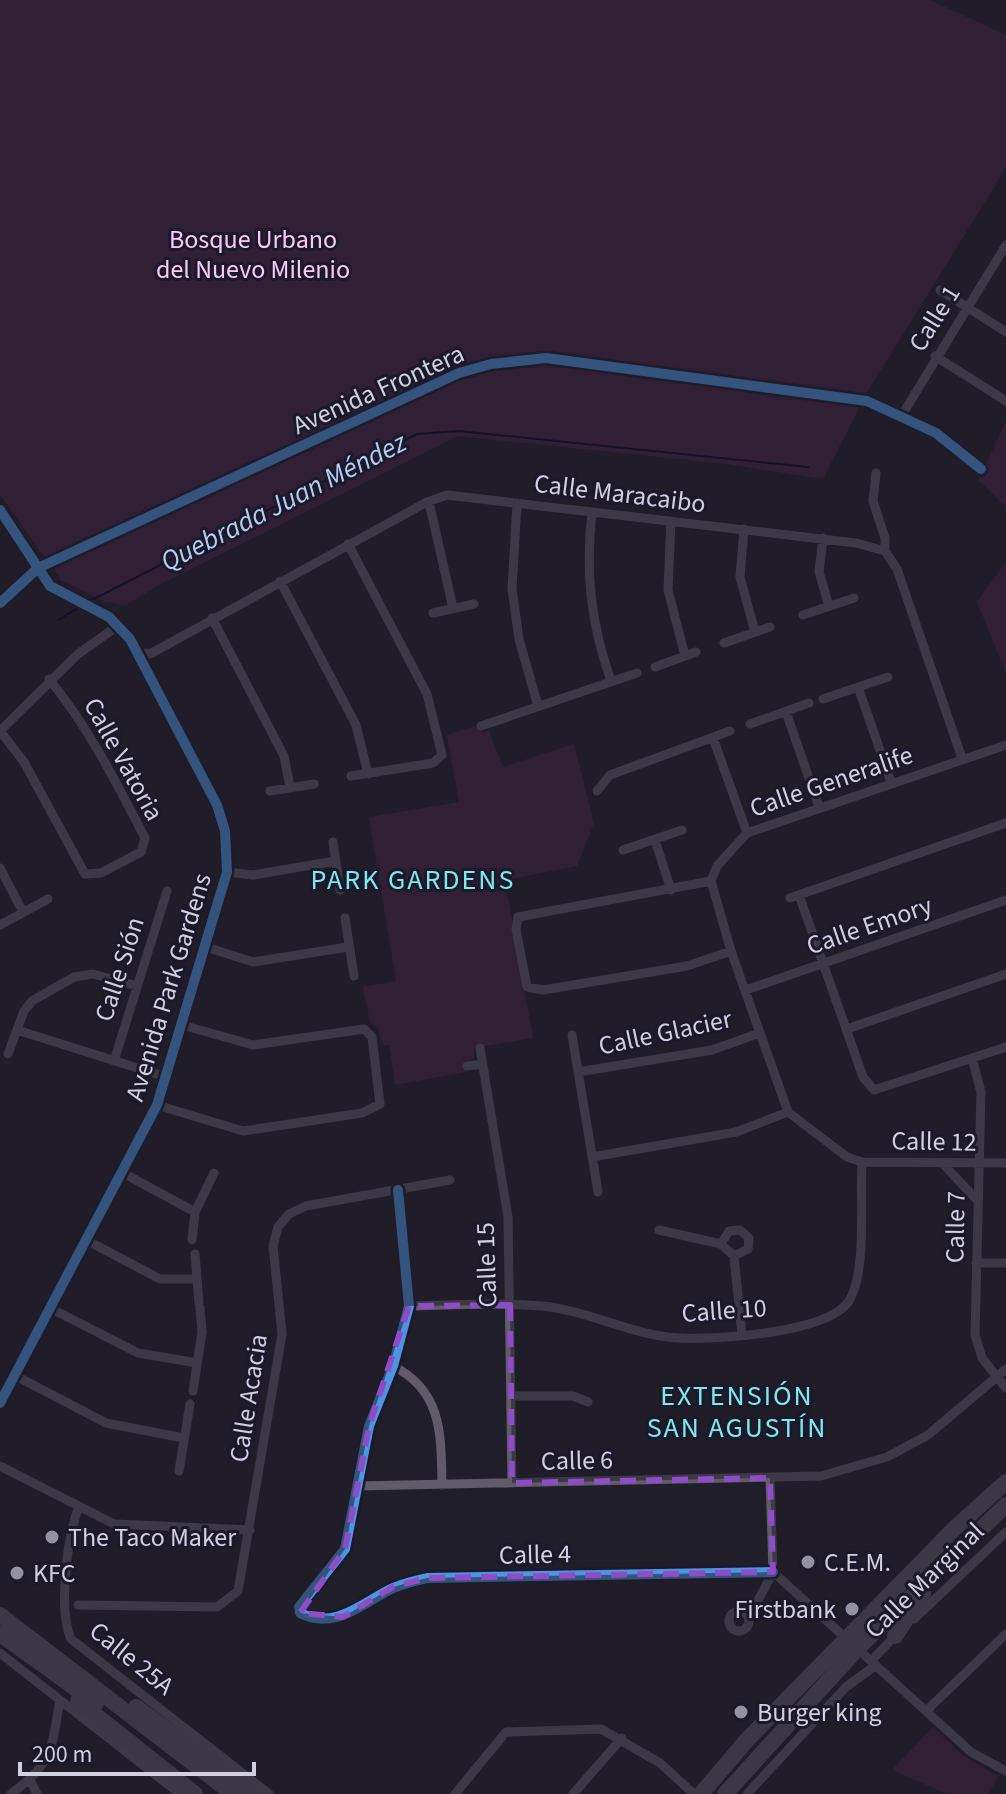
<svg xmlns="http://www.w3.org/2000/svg" width="1006" height="1794" viewBox="0 0 1006 1794" font-family="'Source Sans 3',sans-serif">
	<style>
		.green { fill: #432343 }
		.lines { fill: none; stroke-linecap: round; stroke-linejoin: round }
		.stream { stroke: #03032e; stroke-width: 2 }
		.street { stroke: #615a68; stroke-width: 9 }
		.secondary { stroke: #645b6d; stroke-width: 12 }
		.highway { stroke: #5c5765; stroke-width: 16 }
		.cycleway-casing { stroke: #1c192d; stroke-width: 15 }
		.cycleway { stroke: #4d94e3; stroke-width: 10 }
		.marked { fill: none; stroke: #8c4dc5; stroke-width: 6; stroke-dasharray: 16 10; stroke-linejoin: round }
		.poi-dot { fill: #93929f; stroke: #1c192d; stroke-width: 3 }
		.labels { text-anchor: middle; stroke-width: 6; stroke-linejoin: round; paint-order: stroke }
		.park-label { font-size: 26px; fill: #fbc9f8; stroke: #1c192d }
		.street-label { font-size: 26px; fill: #d1d0de; stroke: #1c192d }
		.poi-label { font-size: 26px; fill: #d1d0de; stroke: #1c192d; text-anchor: start }
		.water-label { font-size: 28px; font-style: italic; fill: #b4d0f1; stroke: #1c192d }
		.neighbourhood-label { font-size: 28px; letter-spacing: 2px; fill: #7eeaea; stroke: #1c192d }
	</style>
	<rect width="100%" height="100%" fill="#201e29"/>
	<path class="green" d="M0,0H930L1006,35V168L866,394L823,479L727,464L458,436L159,585L126,605L105,602L61,580L0,495Z
		M1006,422V507L978,480Z
		M1006,562V673L977,602Z
		M478,725L483,733L489,731L503,767L574,744L594,823L577,866L505,880L533,1038L474,1048V1058L464,1061L466,1072L395,1085L389,1045H383L378,1028L370,1022L363,987L396,981L369,817L459,802L447,735Z
		M933,1727L962,1755L998,1776L989,1794H947L892,1770Z"/>
	<g class="lines">
		<path class="stream" d="M90,601L417,434L459,431L808,467
			M58,620L78,608"/>
		<path class="street" d="M940,290L1006,332
			M935,356L1006,401
			M902,415L1006,245
			M876,473L873,501L885,538V551
			M429,502L453,608
			M517,503L512,589L519,639L538,706
			M592,512C585,573 591,624 611,681
			M671,521L668,590L685,656
			M744,529L740,577L755,632
			M823,538L819,572L829,606
			M348,544L427,694L442,755L433,763L351,776
			M280,581L356,725L368,774
			M0,603L38,568L459,373L491,364L546,358L867,401L936,433L981,469
			M433,613L474,604
			M803,615L854,598
			M212,618L284,756L290,787
			M724,643L770,627
			M146,653L150,654L427,502L447,495L856,543L885,551L897,569L962,758
			M655,667L696,652
			M858,687L891,782
			M823,699L888,677
			M786,712L819,807
			M750,724L809,703
			M481,726L637,673
			M0,731L24,762L85,874L101,873L141,852L145,838C116,782 89,728 49,679
			M0,731L78,654L119,625
			M713,738L747,833
			M270,791L314,784
			M597,791L610,775L730,731
			M655,840L671,890
			M333,842L340,890
			M623,850L682,830
			M0,868L23,912
			M227,872L253,875L335,861
			M711,881L731,951L788,1112L847,1157L862,1162L1006,1163
			M799,895L863,1077L874,1090L1006,1047
			M790,898L1006,823
			M345,918L354,976
			M0,925L48,899
			M206,947L253,962L348,947
			M731,951L687,966L543,990L527,987L516,929L518,917L711,881L717,866L747,833L1006,745
			M746,990L1006,900
			M847,1029L1006,974
			M17,1030L166,1077
			M572,1035L598,1192
			M480,1048L508,1217L512,1483
			M8,1054L24,1011L32,1001L74,977L93,974L137,986
			M972,1058L981,1092L975,1335L982,1358L1006,1388
			M114,1061L167,891
			M467,1066L482,1064
			M578,1072L712,1050L760,1033
			M157,1105L243,1131L362,1113L380,1104L372,1037L364,1029L253,1045L182,1025
			M592,1157L736,1132L788,1112
			M943,1164L977,1200
			M123,1173L195,1212
			M398,1190L409,1306L393,1366L369,1426L345,1549L299,1607L300,1613C334,1630 360,1605 389,1590C400,1584 414,1581 427,1578L773,1572
			M659,1230L721,1244L734,1256L748,1249L749,1238L740,1230L729,1231L721,1244
			M192,1240L195,1212L214,1173
			M88,1241L160,1279H197
			M195,1254L199,1303
			M734,1256L742,1335
			M976,1263H1006
			M409,1306C453,1305 499,1302 543,1306C589,1311 634,1336 680,1338C717,1340 828,1333 849,1301C867,1272 860,1198 862,1162
			M52,1309L138,1353L197,1363
			M393,1366C443,1391 441,1436 442,1485
			M16,1376L106,1423L184,1438
			M193,1391L202,1332L200,1308
			M511,1396H573L588,1402
			M0,1466L114,1524L250,1530
			M179,1471L190,1404
			M770,1478L773,1572L971,1752L1006,1771
			M357,1486L821,1476L887,1457L928,1435L1006,1369
			M78,1509C67,1539 58,1610 71,1639L269,1794
			M78,1605L217,1607L238,1591L282,1334L273,1246L278,1227L289,1214L306,1206L450,1180
			M729 1621a10 10 0 1 1 20 0a10 10 0 1 1-20 0Z
			M746,1614L754,1608L773,1572
			M914,1619L1006,1532
			M0,1653L180,1794
			M871,1661L897,1634
			M926,1711L1006,1634
			M30,1780L37,1794
			M11,1794C54,1762 51,1750 60,1700
			M455,1794L506,1732L601,1729L660,1763L694,1794
			M573,1794L622,1738
			M747,1794L846,1687L876,1665"/>
		<path class="secondary" d="M0,510L50,586L109,617L130,639L217,805L225,831L227,872L157,1105L0,1403"/>
		<path class="highway" d="M0,1615L233,1794
			M0,1634L96,1703
			M895,1636L923,1594
			M78,1701L195,1794
			M136,1707L253,1794
			M701,1794L746,1741L955,1528L1006,1482
			M725,1794L858,1648L1006,1505"/>
		<g class="cycleway-casing">
			<path id="cycleway" d="M0,510L50,586L109,617L130,639L217,805L225,831L227,872L157,1105L0,1403
				M0,603L38,568L459,373L491,364L546,358L867,401L936,433L981,469
				M398,1190L409,1306L393,1366L369,1426L345,1549L299,1607L300,1613C334,1630 360,1605 389,1590C400,1584 414,1581 427,1578L773,1572"/>
		</g>
		<use href="#cycleway" class="cycleway"/>
	</g>
	<path d="M0 0H1006V1794H0ZM510,1305L512,1483L770,1478L773,1572L427,1578L393,1587L343,1617L300,1613L345,1549L369,1426L409,1306Z" fill="#201e29" fill-opacity=".55" fill-rule="evenodd"/>
	<path class="marked" d="M510,1305L512,1483L770,1478L773,1572L427,1578L393,1587L343,1617L300,1613L345,1549L369,1426L409,1306Z"/>
	<g class="poi-dot">
		<circle cx="52" cy="1537" r="8"/>
		<circle cx="808" cy="1562" r="8"/>
		<circle cx="17" cy="1573" r="8"/>
		<circle cx="852" cy="1609" r="8"/>
		<circle cx="741" cy="1712" r="8"/>
	</g>
	<g class="labels">
		<g class="park-label">
			<text x="253" y="248">Bosque Urbano<tspan x="253" dy="30">del Nuevo Milenio</tspan></text>
		</g>
		<g class="street-label">
			<text transform="translate(934 318) rotate(-58)" y="9">Calle 1</text>
			<text transform="translate(378 389) rotate(-24)" y="9">Avenida Frontera</text>
			<text transform="translate(620 493) rotate(7)" y="9">Calle Maracaibo</text>
			<text transform="translate(124 759) rotate(61)" y="9">Calle Vatoria</text>
			<text transform="translate(831 781) rotate(-19)" y="9">Calle Generalife</text>
			<text transform="translate(869 925) rotate(-19)" y="9">Calle Emory</text>
			<text transform="translate(119 969) rotate(-72)" y="9">Calle Sión</text>
			<text transform="translate(168 987) rotate(-73)" y="9">Avenida Park Gardens</text>
			<text transform="translate(665 1032) rotate(-12)" y="9">Calle Glacier</text>
			<text transform="translate(934 1141) rotate(1)" y="9">Calle 12</text>
			<text transform="translate(955 1227) rotate(-89)" y="9">Calle 7</text>
			<text transform="translate(486 1265) rotate(-92)" y="9">Calle 15</text>
			<text transform="translate(724 1310) rotate(-4)" y="9">Calle 10</text>
			<text transform="translate(248 1398) rotate(-81)" y="9">Calle Acacia</text>
			<text transform="translate(577 1460) rotate(-1)" y="9">Calle 6</text>
			<text transform="translate(535 1554) rotate(-1)" y="9">Calle 4</text>
			<text transform="translate(924 1580) rotate(-44)" y="9">Calle Marginal</text>
			<text transform="translate(132 1658) rotate(39)" y="9">Calle 25A</text>
		</g>
		<g class="poi-label">
			<text x="68" y="1546">The Taco Maker</text>
			<text x="824" y="1571">C.E.M.</text>
			<text x="33" y="1582">KFC</text>
			<text x="836" y="1618" text-anchor="end">Firstbank</text>
			<text x="757" y="1721">Burger king</text>
		</g>
		<g class="water-label">
			<text transform="translate(283 501) rotate(-27)" y="10">Quebrada Juan Méndez</text>
		</g>
		<g class="neighbourhood-label">
			<text x="413" y="889">PARK GARDENS</text>
			<text x="737" y="1405">EXTENSIÓN<tspan x="737" dy="32">SAN AGUSTÍN</tspan></text>
		</g>
	</g>
	<path d="M20 1762v12h234v-12" fill="none" stroke="#d1d0de" stroke-width="4"/>
	<text x="32" y="1762" font-size="24" fill="#d1d0de" stroke="#1c192d" stroke-width="6" paint-order="stroke">200 m</text>
</svg>
